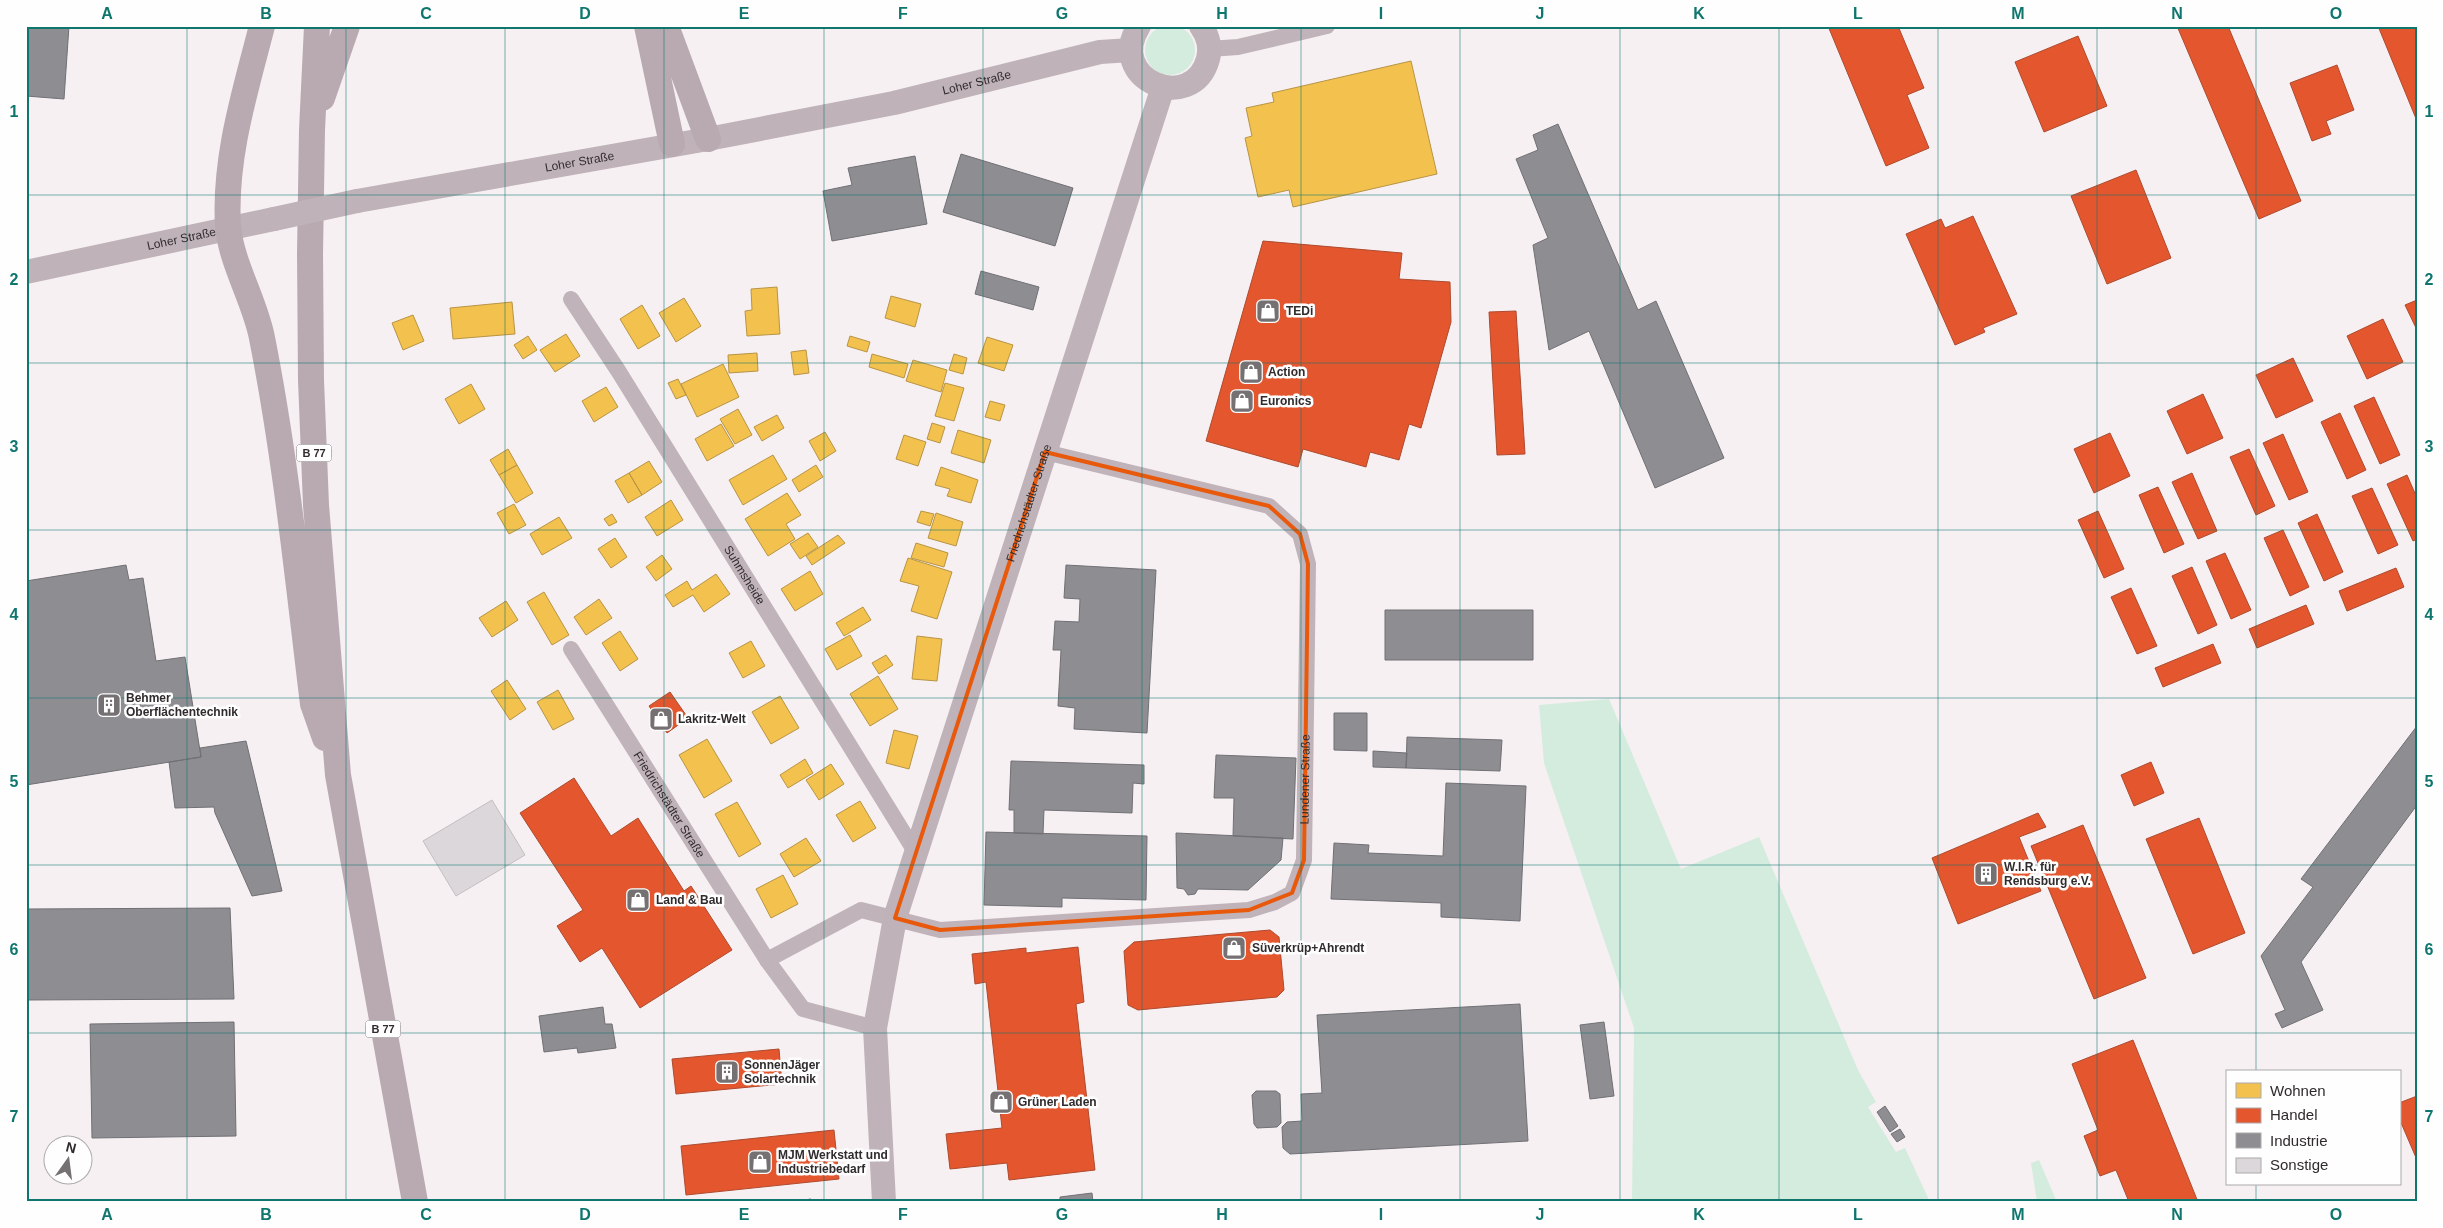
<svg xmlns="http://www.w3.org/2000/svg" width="2443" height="1228" viewBox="0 0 2443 1228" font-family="Arial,sans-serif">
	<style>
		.green { fill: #d4ecde }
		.homes { fill: #f2c14e; stroke: #b89444 }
		.shops { fill: #e4572e; stroke: #ae4a2e }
		.industry { fill: #8d8d92; stroke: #717074 }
		.building { fill: #dcd7da; stroke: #c3bfc1 }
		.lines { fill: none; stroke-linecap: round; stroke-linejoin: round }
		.street { stroke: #c0b3b9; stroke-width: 16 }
		.secondary { stroke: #bfb2b8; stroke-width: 24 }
		.primary { stroke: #b9aab2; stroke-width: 26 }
		.secondary-bridge { stroke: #bfb2b8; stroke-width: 24 }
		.marked { fill: none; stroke: #e8590c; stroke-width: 4; stroke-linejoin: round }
		.grid { fill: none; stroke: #0f766e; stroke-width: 1; stroke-opacity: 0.55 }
		.labels { text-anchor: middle; stroke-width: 5; stroke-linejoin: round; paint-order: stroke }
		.shield { fill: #fefefe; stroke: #6e6a6c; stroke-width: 1 }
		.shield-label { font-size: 11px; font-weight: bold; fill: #302b2d }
		.street-label { font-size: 12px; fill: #302b2d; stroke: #fefefe }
		.poi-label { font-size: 12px; font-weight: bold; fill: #302b2d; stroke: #fefefe; text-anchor: start }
		.neatline { fill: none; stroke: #0f766e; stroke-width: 2 }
		.grid-label { font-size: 16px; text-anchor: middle; font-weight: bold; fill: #0f766e }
	</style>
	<rect width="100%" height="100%" fill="#f6f0f3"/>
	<path class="green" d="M1145 50a25 25 0 1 1 50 0a25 25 0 1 1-50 0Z
		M1609,699L1681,869L1759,837L1858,1070L1876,1102L1868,1107L1896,1152L1905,1148L1930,1202H1632L1634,1028L1544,763L1539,705Z
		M2039,1160L2057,1202H2037L2031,1163Z"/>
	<path class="homes" d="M1411,61L1437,174L1293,207L1289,190L1258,197L1245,138L1252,136L1246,108L1274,102L1272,93Z
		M777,287L780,334L747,336L745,311L752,310L751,289Z
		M891,296L921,304L915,327L885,318Z
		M684,298L701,326L676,342L659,313Z
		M512,302L515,334L453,339L450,308Z
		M642,305L660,336L638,349L620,319Z
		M413,315L424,341L403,350L392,323Z
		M566,334L580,356L555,372L540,350Z
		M528,336L537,350L523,359L514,345Z
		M850,336L870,342L867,352L847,346Z
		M987,337L1013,345L1004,371L978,363Z
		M806,350L809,373L794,375L791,352Z
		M757,353L758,371L729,373L728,355Z
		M872,354L908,364L904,378L869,367Z
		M954,354L967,358L963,374L949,370Z
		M913,360L947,370L941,392L906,381Z
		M723,364L739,397L697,417L681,384Z
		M678,379L686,395L676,399L668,383Z
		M945,383L964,388L954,421L935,416Z
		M471,384L485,409L459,424L445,399Z
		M606,387L618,407L594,422L582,401Z
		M990,401L1005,405L1000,421L985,417Z
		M738,409L752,435L735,444L720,419Z
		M777,415L784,428L762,441L754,427Z
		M932,423L945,427L940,443L927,439Z
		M721,424L734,446L707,461L695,439Z
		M958,430L991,440L984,463L951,453Z
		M825,432L836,451L820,461L809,441Z
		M904,435L926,442L918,466L896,459Z
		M508,449L517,465L499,475L490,460Z
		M773,455L787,479L743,505L729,480Z
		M649,461L662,482L642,495L629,473Z
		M517,465L533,493L516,503L499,475Z
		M816,465L823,477L799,492L792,480Z
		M941,467L978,480L971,503L947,496L950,489L935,485Z
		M629,473L642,495L628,503L615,481Z
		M787,493L801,515L786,524L795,539L768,556L745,519Z
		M671,500L683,520L657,536L645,517Z
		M514,504L526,525L509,534L497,513Z
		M921,511L934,514L930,526L917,522Z
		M936,513L963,522L956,546L928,538Z
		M612,514L617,522L609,526L604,519Z
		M559,517L572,538L542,555L530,534Z
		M808,533L818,547L800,559L790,544Z
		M838,535L845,543L812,565L806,556Z
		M615,538L627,557L611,568L598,549Z
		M916,543L948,553L944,567L911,558Z
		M662,555L672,569L656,581L646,567Z
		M908,558L952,572L937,619L911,611L919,586L900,581Z
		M810,571L823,594L795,611L781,589Z
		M716,574L730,594L704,612L693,595L673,607L665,595L687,581L692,590Z
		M544,592L569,635L552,645L527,602Z
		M599,599L612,618L586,635L574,617Z
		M506,601L518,620L492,637L479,618Z
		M863,607L871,620L844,636L836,623Z
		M620,631L638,659L620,671L602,643Z
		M850,635L862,656L837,670L825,649Z
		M917,636L942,639L937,681L912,679Z
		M751,641L765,666L743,678L729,653Z
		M886,655L893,665L879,674L872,663Z
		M878,676L898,709L870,726L850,694Z
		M507,680L526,709L510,720L491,691Z
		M558,690L574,719L553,730L537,702Z
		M780,696L799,728L771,744L752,712Z
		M894,730L918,736L909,769L886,763Z
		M707,739L732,781L704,798L679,755Z
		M805,759L813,773L788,788L780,775Z
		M831,764L844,784L819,800L806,780Z
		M860,801L876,828L853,842L836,815Z
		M737,802L761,844L739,857L715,814Z
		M806,838L821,861L794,877L780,854Z
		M783,875L798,904L771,918L756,889Z"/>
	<path class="shops" d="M1828,26H1898L1924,88L1907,95L1929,148L1886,166Z
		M2177,26H2228L2301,201L2259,219Z
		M2378,26H2417V121Z
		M2078,36L2107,106L2044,132L2015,62Z
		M2337,65L2354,110L2326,121L2331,134L2312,141L2290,83Z
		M2136,170L2171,258L2107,284L2071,196Z
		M1973,216L2017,314L1983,328L1985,332L1955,345L1906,234L1941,219L1945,228Z
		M1263,241L1402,253L1399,279L1450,282L1451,322L1421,428L1409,424L1399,460L1370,452L1366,467L1303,449L1298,467L1206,441Z
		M2417,300V330L2405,305Z
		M1516,311L1525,454L1497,455L1489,312Z
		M2383,319L2403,362L2367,379L2347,336Z
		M2293,358L2313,401L2276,418L2256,375Z
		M2203,394L2223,438L2187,454L2167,411Z
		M2374,397L2400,455L2380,464L2354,406Z
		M2340,413L2366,470L2347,479L2321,422Z
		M2110,433L2130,476L2094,493L2074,449Z
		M2283,434L2308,492L2289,500L2263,443Z
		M2249,449L2275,506L2256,515L2230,457Z
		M2192,473L2217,531L2198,539L2172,482Z
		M2407,475L2417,498V539L2413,541L2387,484Z
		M2158,487L2184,544L2164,553L2139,495Z
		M2372,488L2398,545L2378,554L2352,496Z
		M2098,511L2124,569L2104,578L2078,520Z
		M2317,514L2343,572L2324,581L2298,523Z
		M2283,530L2309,587L2290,596L2264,538Z
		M2225,553L2251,610L2231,619L2206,561Z
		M2192,567L2217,625L2198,634L2172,576Z
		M2396,568L2404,587L2347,611L2339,591Z
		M2131,588L2157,646L2137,654L2111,597Z
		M2306,605L2314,624L2257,648L2249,629Z
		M2213,644L2221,663L2163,687L2155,668Z
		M670,692L688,718L667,733L649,706Z
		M2151,762L2164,793L2134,806L2121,775Z
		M574,778L611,836L638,818L684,891L691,886L732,950L640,1008L602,948L580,962L557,926L583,910L520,813Z
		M2038,813L2046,827L2019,837L2041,891L1958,924L1932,858Z
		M2199,818L2245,933L2193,954L2146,839Z
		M2083,825L2146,978L2094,999L2031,846Z
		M1270,930L1279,937L1284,990L1277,997L1138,1010L1128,1005L1124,951L1134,942Z
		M1078,947L1084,1002L1076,1004L1095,1170L1009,1180L1007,1163L950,1169L946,1134L1002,1128L986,982L975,984L972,954L1026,948V953Z
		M2133,1040L2198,1202H2129L2116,1170L2100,1176L2084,1136L2098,1130L2072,1064Z
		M779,1049L782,1084L676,1094L672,1059Z
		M2417,1096V1160L2399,1118V1103Z
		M834,1130L839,1179L686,1195L681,1146Z"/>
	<path class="industry" d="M26,26H69L64,99L26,96Z
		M1558,124L1638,310L1656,301L1724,458L1655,488L1589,331L1549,350L1533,245L1548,238L1516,159L1538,150L1533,135Z
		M961,154L1073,188L1055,246L943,212Z
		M915,156L927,224L832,241L823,191L852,185L848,168Z
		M981,271L1039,287L1033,310L975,294Z
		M126,565L129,580L143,578L156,661L185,657L201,757L26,785V581Z
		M1066,565L1156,570L1147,733L1074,729L1075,708L1058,706L1061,650H1053L1055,621L1079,622L1080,599L1064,598Z
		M1385,610H1533V660H1385Z
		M1334,713H1367V751L1334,750Z
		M2417,726V805L2301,962L2323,1010L2282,1028L2275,1014L2285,1010L2261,956L2313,887L2301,879Z
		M1407,737L1502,740L1500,771L1406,768Z
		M246,741L282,891L252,896L215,813L214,807L175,808L169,762L201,757L200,748Z
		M1373,751L1407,753L1406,768L1373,767Z
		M1216,755L1296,758L1293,839L1233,836L1234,798H1214Z
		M1011,761L1144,765V784L1133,783L1132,813L1044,810L1043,834L1014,833V810H1009Z
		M1446,783L1526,786L1520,921L1441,917V903L1331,899L1334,843L1369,845L1368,853L1443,856Z
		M986,832L1147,836L1146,900L1062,898V907L984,905Z
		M1176,833L1283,838L1281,860L1248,890L1198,889L1195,894L1188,895L1184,889L1177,888Z
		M230,908L234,999L26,1000V909Z
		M1520,1004L1528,1141L1290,1154L1283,1148L1282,1127L1287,1122L1302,1121L1301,1094L1322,1093L1317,1015Z
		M603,1007L605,1024H612L616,1048L578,1053L577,1048L544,1052L539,1016Z
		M234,1022L236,1136L92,1138L90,1024Z
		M1604,1022L1614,1096L1590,1099L1580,1025Z
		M1256,1091H1276L1280,1094L1281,1123L1277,1127L1257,1128L1254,1124L1252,1095Z
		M1885,1106L1898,1126L1890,1132L1877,1112Z
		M1900,1129L1905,1137L1897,1142L1891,1134Z
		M1092,1193L1093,1202H1060V1197Z
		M811,1199V1202H789Z"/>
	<path class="building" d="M492,800L525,855L456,896L423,841Z"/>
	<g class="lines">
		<g class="street">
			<path d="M1209,49L1238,47L1327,26"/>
			<path id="s1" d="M571,299L619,372L916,853"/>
			<path id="s2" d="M571,649L767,960"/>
			<path id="s3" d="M875,1028L803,1009L767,960L861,910L940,930L1249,910L1275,902L1292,893L1304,860L1308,564L1300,534L1269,506L1045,452"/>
		</g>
		<g class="secondary">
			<path d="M1139,26C1105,79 1192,116 1208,59C1211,48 1208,36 1201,26"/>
			<path id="s4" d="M357,201L708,139L894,103L1100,52L1131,50"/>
			<path id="s5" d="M26,272L274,219"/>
			<path id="s6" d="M884,1202L875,1028L895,918L1163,87"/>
		</g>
		<path class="primary" d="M262,26C245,92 224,158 228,226C231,263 255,301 262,338C286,459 298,582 313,704L325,738
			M317,26L312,130L310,254L311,380L316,505L338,775L415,1202
			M647,26L672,144
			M666,26L708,139
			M322,98L347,26"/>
		<path class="secondary-bridge" d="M274,219L357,201"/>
	</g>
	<path class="marked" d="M1045,452L1269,506L1300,534L1308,564L1304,860L1292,893L1249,910L940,930L895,918Z"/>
	<path class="grid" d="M187,26V1202M346,26V1202M505,26V1202M664,26V1202M824,26V1202M983,26V1202M1142,26V1202M1301,26V1202M1460,26V1202M1620,26V1202M1779,26V1202M1938,26V1202M2097,26V1202M2256,26V1072M26,195H2417M26,363H2417M26,530H2417M26,698H2417M26,865H2417M26,1033H2417M2256,1184V1202"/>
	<defs>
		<g id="shop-square" transform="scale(1.25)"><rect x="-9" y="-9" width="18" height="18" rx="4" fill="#757072" stroke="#fefefe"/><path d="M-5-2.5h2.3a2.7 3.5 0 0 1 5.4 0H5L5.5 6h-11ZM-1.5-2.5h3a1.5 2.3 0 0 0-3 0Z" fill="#fff"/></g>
		<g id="building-square" transform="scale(1.25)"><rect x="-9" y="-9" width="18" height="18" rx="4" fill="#757072" stroke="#fefefe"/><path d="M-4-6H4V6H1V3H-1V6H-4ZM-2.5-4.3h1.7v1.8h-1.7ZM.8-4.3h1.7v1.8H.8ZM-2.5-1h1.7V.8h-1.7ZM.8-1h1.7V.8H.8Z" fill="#fff"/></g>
	</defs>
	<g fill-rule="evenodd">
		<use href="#shop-square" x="1268" y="311"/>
		<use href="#shop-square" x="1251" y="372"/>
		<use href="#shop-square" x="1242" y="401"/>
		<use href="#building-square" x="109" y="705"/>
		<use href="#shop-square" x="661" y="719"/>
		<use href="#building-square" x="1986" y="874"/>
		<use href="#shop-square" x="638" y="900"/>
		<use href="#shop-square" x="1234" y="948"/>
		<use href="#building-square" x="727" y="1072"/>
		<use href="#shop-square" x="1001" y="1102"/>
		<use href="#shop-square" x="760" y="1162"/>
	</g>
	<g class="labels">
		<g class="shield">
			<rect x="296.5" y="444.5" width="35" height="17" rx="4"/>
			<rect x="365.5" y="1020.5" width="35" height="17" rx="4"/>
		</g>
		<g class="shield-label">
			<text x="314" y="457">B 77</text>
			<text x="383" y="1033">B 77</text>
		</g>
		<g class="street-label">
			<text dy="4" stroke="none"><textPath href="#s4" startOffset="631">Loher Straße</textPath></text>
			<text dy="4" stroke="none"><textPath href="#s4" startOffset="226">Loher Straße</textPath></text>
			<text dy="4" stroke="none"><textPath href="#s5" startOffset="159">Loher Straße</textPath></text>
			<text dy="4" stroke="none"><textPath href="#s6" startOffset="722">Friedrichstädter Straße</textPath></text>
			<text dy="4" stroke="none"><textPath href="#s1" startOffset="326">Suhmsheide</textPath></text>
			<text dy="4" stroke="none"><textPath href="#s3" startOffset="795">Lundener Straße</textPath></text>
			<text dy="4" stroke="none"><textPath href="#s2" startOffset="184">Friedrichstädter Straße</textPath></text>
		</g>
		<g class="poi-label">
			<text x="1286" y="315">TEDi</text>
			<text x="1268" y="376">Action</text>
			<text x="1260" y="405">Euronics</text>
			<text x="126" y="702">Behmer<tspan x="126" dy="14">Oberflächentechnik</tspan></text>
			<text x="678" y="723">Lakritz-Welt</text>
			<text x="2004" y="871">W.I.R. für<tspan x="2004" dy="14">Rendsburg e.V.</tspan></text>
			<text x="656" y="904">Land &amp; Bau</text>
			<text x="1252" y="952">Süverkrüp+Ahrendt</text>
			<text x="744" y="1069">SonnenJäger<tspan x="744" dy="14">Solartechnik</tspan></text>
			<text x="1018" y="1106">Grüner Laden</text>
			<text x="778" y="1159">MJM Werkstatt und<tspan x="778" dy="14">Industriebedarf</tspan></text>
		</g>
	</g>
	<rect width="2443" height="1228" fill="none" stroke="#fefefe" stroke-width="55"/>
	<rect x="2226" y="1070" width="175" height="115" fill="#fefefe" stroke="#acaaaa"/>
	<rect x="2236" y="1083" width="25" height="15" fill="#f2c14e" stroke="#acaaaa"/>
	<text x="2270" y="1096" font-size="15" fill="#302b2d">Wohnen</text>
	<rect x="2236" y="1108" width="25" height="15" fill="#e4572e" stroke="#acaaaa"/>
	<text x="2270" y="1120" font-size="15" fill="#302b2d">Handel</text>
	<rect x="2236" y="1133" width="25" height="15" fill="#8d8d92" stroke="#acaaaa"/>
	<text x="2270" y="1146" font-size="15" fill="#302b2d">Industrie</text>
	<rect x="2236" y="1158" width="25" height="15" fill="#dcd7da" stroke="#acaaaa"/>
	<text x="2270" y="1170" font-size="15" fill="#302b2d">Sonstige</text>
	<g transform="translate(68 1160) rotate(14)"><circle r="24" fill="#fefefe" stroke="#acaaaa"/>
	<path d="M0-4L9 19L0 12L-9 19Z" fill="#757072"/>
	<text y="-8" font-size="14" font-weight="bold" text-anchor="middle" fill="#302b2d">N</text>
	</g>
	<rect x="28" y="28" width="2388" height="1172" class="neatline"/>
	<g class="grid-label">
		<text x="107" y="19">A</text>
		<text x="266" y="19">B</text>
		<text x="426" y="19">C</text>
		<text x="585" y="19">D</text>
		<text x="744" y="19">E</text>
		<text x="903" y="19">F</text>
		<text x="1062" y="19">G</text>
		<text x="1222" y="19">H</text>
		<text x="1381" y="19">I</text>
		<text x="1540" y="19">J</text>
		<text x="1699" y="19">K</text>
		<text x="1858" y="19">L</text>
		<text x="2018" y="19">M</text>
		<text x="2177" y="19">N</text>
		<text x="2336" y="19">O</text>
		<text x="14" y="117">1</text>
		<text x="2429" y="117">1</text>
		<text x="14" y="285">2</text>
		<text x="2429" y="285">2</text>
		<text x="14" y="452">3</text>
		<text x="2429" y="452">3</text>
		<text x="14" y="620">4</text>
		<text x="2429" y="620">4</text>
		<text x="14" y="787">5</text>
		<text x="2429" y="787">5</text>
		<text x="14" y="955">6</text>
		<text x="2429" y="955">6</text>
		<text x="14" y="1122">7</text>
		<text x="2429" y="1122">7</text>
		<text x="107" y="1220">A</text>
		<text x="266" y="1220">B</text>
		<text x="426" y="1220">C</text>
		<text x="585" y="1220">D</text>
		<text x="744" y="1220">E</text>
		<text x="903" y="1220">F</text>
		<text x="1062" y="1220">G</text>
		<text x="1222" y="1220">H</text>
		<text x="1381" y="1220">I</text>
		<text x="1540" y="1220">J</text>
		<text x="1699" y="1220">K</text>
		<text x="1858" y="1220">L</text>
		<text x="2018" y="1220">M</text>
		<text x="2177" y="1220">N</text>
		<text x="2336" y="1220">O</text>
	</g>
</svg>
